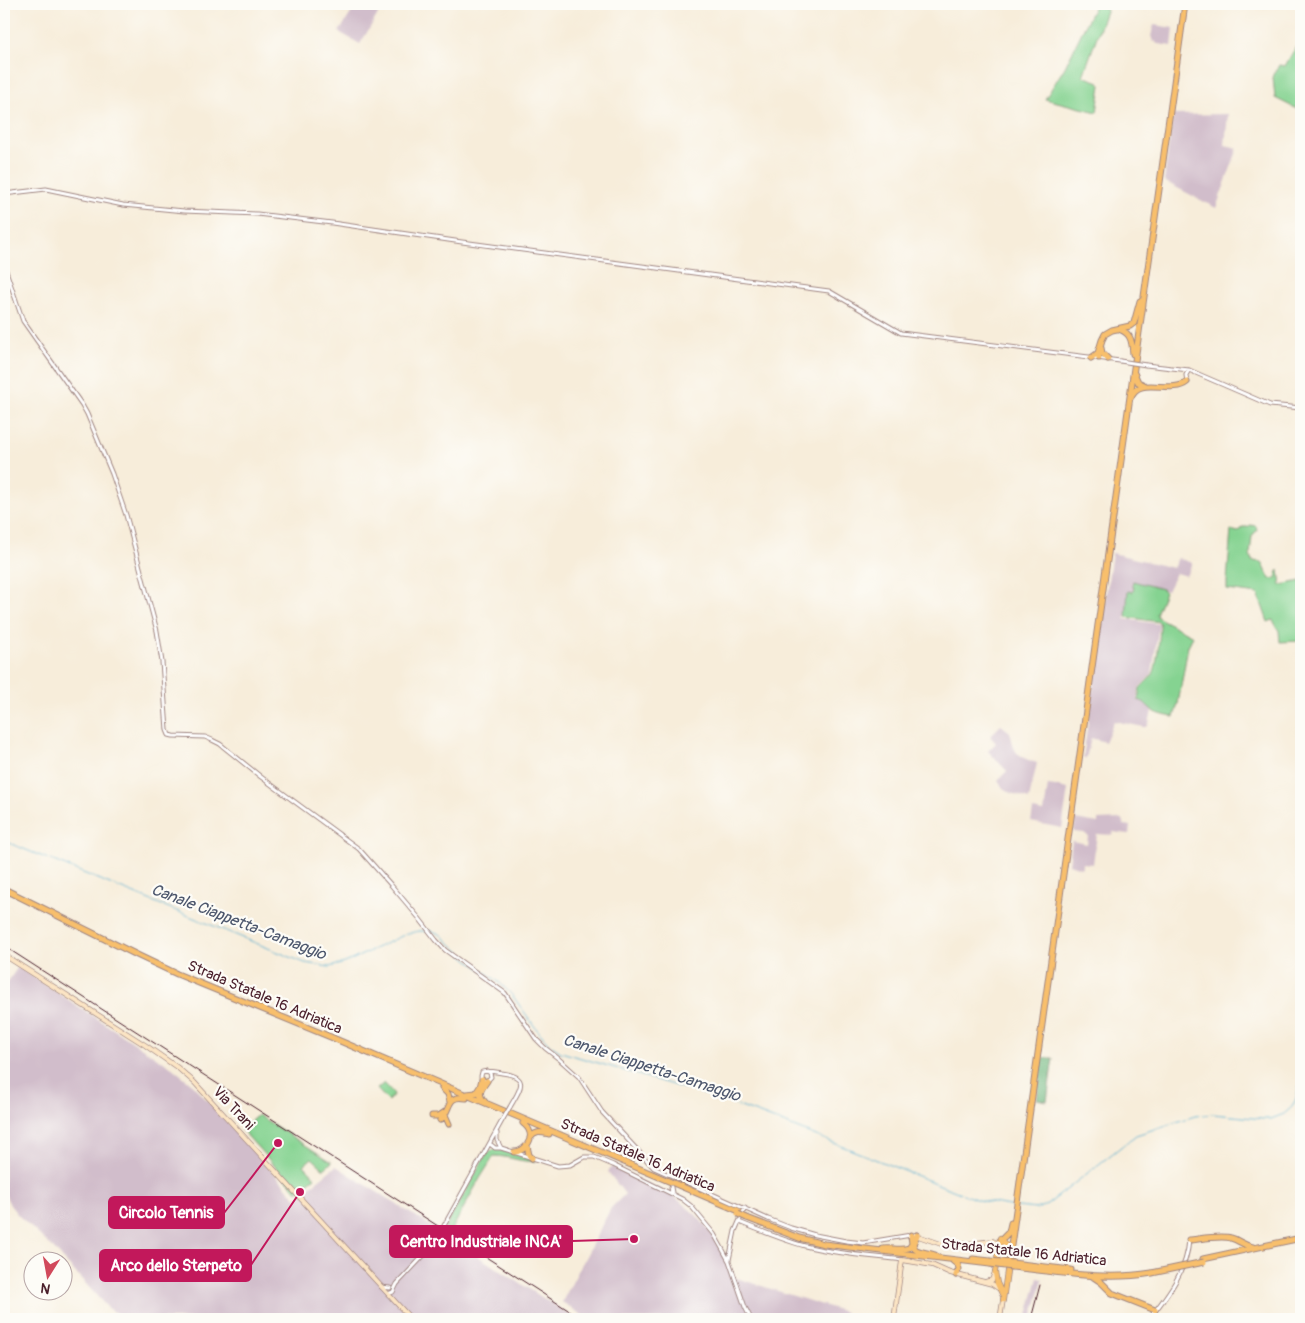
<svg xmlns="http://www.w3.org/2000/svg" width="1305" height="1323" viewBox="0 0 1305 1323" font-family="Pangolin,sans-serif">
	<style>
		.industrial { fill: #d1bdcb }
		.green { fill: #85d391; stroke: #68795e }
		.forest { fill: #6cb57b; stroke: #5b6a53 }
		.lines { fill: none; stroke-linecap: round; stroke-linejoin: round }
		.stream { stroke: #51accf; stroke-width: 1 }
		.tertiary-casing { stroke: #a08682; stroke-width: 5 }
		.secondary-casing { stroke: #a08682; stroke-width: 5.5 }
		.primary-casing { stroke: #a08682; stroke-width: 6 }
		.trunk-casing { stroke: #a08682; stroke-width: 7 }
		.tertiary { stroke: #fff; stroke-width: 3 }
		.secondary { stroke: #fce5c4; stroke-width: 4 }
		.primary { stroke: #f8bf6c; stroke-width: 4.5 }
		.trunk { stroke: #f8bf6c; stroke-width: 5 }
		.rail { stroke: #4a1f2b; stroke-width: 1 }
		.tertiary-bridge-casing { stroke: #a08682; stroke-width: 5; stroke-linecap: butt }
		.trunk-bridge-casing { stroke: #a08682; stroke-width: 7; stroke-linecap: butt }
		.tertiary-bridge { stroke: #fff; stroke-width: 3 }
		.trunk-bridge { stroke: #f8bf6c; stroke-width: 5 }
		.labels { text-anchor: middle; stroke-width: 4.5; stroke-linejoin: round; paint-order: stroke }
		.street-label { font-size: 15px; fill: #4a1f2b; stroke: #fdfcf7 }
		.water-label { font-size: 16px; font-style: italic; fill: #4d576d; stroke: #fdfcf7 }
		.leader { fill: none; stroke: #c2185b; stroke-width: 2 }
		.callout-dot { fill: #c2185b; stroke: #fdfcf7; stroke-width: 2 }
		.callout { fill: #c2185b; stroke: #c2185b; stroke-width: 2 }
		.callout-label { font-size: 16px; text-anchor: middle; font-weight: bold; fill: #fff }
	</style>
	<rect width="100%" height="100%" fill="#fdfcf7"/>
	<filter id="ink" filterUnits="userSpaceOnUse"><feTurbulence type="fractalNoise" baseFrequency=".02" numOctaves="2"/><feDisplacementMap in="SourceGraphic" scale="10" xChannelSelector="R" yChannelSelector="G"/><feConvolveMatrix kernelMatrix="1 2 1 2 8 2 1 2 1" color-interpolation-filters="sRGB"/></filter>
	<filter id="wash" filterUnits="userSpaceOnUse"><feTurbulence type="fractalNoise" baseFrequency=".0096" numOctaves="4" result="noise"/><feDisplacementMap in="SourceGraphic" scale="20" xChannelSelector="R" yChannelSelector="G"/><feGaussianBlur stdDeviation="1.12" result="paint"/><feColorMatrix in="noise" values="0 0 0 0 0 0 0 0 0 0 0 0 0 0 0 0 0 1.4 0 .05"/><feComposite in="paint" operator="in"/></filter>
	<g filter="url(#wash)">
		<rect width="100%" height="100%" fill="#f7edda"/>
		<path class="industrial" d="M357,4H384L360,44L339,32Z
			M1154,25L1174,28L1172,46L1158,44L1156,43V41L1154,42L1153,41L1151,36Z
			M1228,114L1225,145L1238,148L1216,208L1164,181L1173,115Z
			M1112,553L1173,568L1178,558L1192,563L1186,576L1176,573L1167,591L1133,581L1132,586L1134,587L1133,591H1129L1125,619L1159,624L1152,674L1139,688L1137,700L1145,702L1152,711L1149,723L1147,727H1144L1114,721L1105,742L1091,738L1086,758H1083Z
			M1001,725L1010,732L1014,748L1017,753L1026,759L1037,763L1029,799L1011,793L1003,788L998,780L1007,771L988,751L996,743L990,736Z
			M1048,785L1068,789L1062,828L1031,822L1033,810L1044,812Z
			M1075,819L1098,823V820L1123,819L1124,825L1130,826L1129,834L1113,832V835L1097,834L1093,864L1083,863L1081,868L1069,864L1072,841L1087,844L1088,836L1084,833L1074,832Z
			M18,967L171,1067L191,1083L269,1167L296,1198L336,1166L429,1225L576,1319H125L107,1307L52,1247L18,1215L10,1205L4,1192V987Z
			M612,1167L671,1194L695,1214L711,1232L721,1250L730,1267L733,1277L845,1312L843,1319H588L562,1302L611,1208L625,1194L608,1172Z
			M1038,1278L1043,1279L1032,1319H1027Z"/>
		<path class="green" d="M1095,5L1107,8L1083,76L1099,82L1101,85L1097,112L1045,99L1065,67Z
			M1301,38V109L1295,108L1275,98L1273,77L1279,65L1285,66Z
			M1250,525L1256,526L1257,530L1252,536L1250,554L1252,561L1262,562L1270,579L1276,578L1277,573L1279,570L1281,585L1301,581V641L1280,642L1279,631L1273,620L1268,622L1258,594L1227,590V581L1231,530L1238,532L1242,527H1248Z
			M1133,581L1162,589L1165,592L1156,614L1157,617L1193,636L1188,646L1178,704L1174,717C1167,716 1156,714 1151,709C1145,704 1146,702 1138,700L1140,688C1141,687 1152,676 1153,674C1157,668 1160,633 1160,625L1159,622L1126,617L1128,591L1133,592L1134,587L1132,586Z
			M384,1083L394,1094L388,1101L377,1089Z
			M258,1115L332,1162L324,1169L312,1158L304,1165L315,1177L297,1191L241,1129Z
			M496,1149L536,1161C522,1163 509,1156 494,1156L479,1180L451,1231L445,1228L487,1153Z"/>
		<path class="forest" d="M1042,1058H1053L1047,1101L1037,1099Z"/>
		<g class="lines">
			<path class="stream" d="M4,841L305,963L329,967L345,963L406,934L419,931H432L440,934L466,958L500,983L512,995L535,1027L549,1044L561,1052L717,1098L781,1122L978,1200L1014,1207
				M1018,1207L1036,1209L1047,1205L1136,1135L1195,1116L1213,1114L1263,1119H1271L1284,1114L1292,1107L1296,1099L1301,1078"/>
		</g>
	</g>
	<g filter="url(#ink)">
		<g class="lines">
			<g class="tertiary-casing">
				<path id="tertiary" d="M4,194L46,189L123,205L184,211L257,214L332,223L462,242L829,291L901,333L1120,361
					M4,265L23,321L82,405L87,414L112,474L126,515L157,631L162,662L167,730L169,735L173,736L205,737L212,740L220,744L261,777L359,849L391,885L419,918L436,940L445,950L505,993L536,1039L545,1048L559,1059L579,1077L602,1112L654,1168L768,1219L791,1228L815,1235L846,1241L863,1243L911,1235
					M1146,365L1189,370L1270,405L1301,408
					M1187,382L1186,375L1189,370
					M487,1071L490,1073L491,1077L488,1080C484,1082 481,1080 481,1076L482,1072C488,1070 496,1072 502,1073C531,1077 520,1089 510,1107
					M497,1133V1140L501,1148
					M490,1144L495,1148H501L558,1166L570,1165L584,1157H594L613,1165L682,1199L691,1206L714,1234L723,1250L729,1261L745,1307L751,1319
					M671,1187L672,1193
					M446,1222L503,1119
					M739,1222C761,1231 783,1240 805,1246C837,1254 869,1256 902,1260
					M729,1260L735,1231L745,1208
					M381,1287L390,1288
					M388,1294L393,1292L397,1284L427,1252L436,1240
					M1149,1319C1167,1296 1187,1271 1189,1240"/>
			</g>
			<g class="secondary-casing">
				<path id="secondary" d="M4,955L145,1045L178,1068L194,1082L411,1319
					M915,1235L947,1246L993,1241L996,1243L998,1247
					M985,1282L992,1280L995,1272
					M894,1319L902,1260L932,1265L950,1273L992,1284L998,1288
					M1000,1319L1003,1300"/>
			</g>
			<g class="primary-casing">
				<path id="primary" d="M1000,1238L1007,1247L1009,1254
					M1000,1238L995,1272L997,1283L1003,1296
					M1003,1300L1008,1264"/>
			</g>
			<g class="trunk-casing">
				<path id="trunk" d="M1121,330C1132,334 1132,344 1133,354
					M1101,348L1102,353L1108,359
					M1091,358L1098,353
					M1099,358L1098,353L1102,340L1105,334L1112,330L1130,326L1134,323L1140,301
					M1134,373L1138,382L1146,386
					M1131,397C1139,375 1171,395 1187,382
					M4,889L139,956L177,974L333,1038L739,1211
					M442,1088L448,1094L450,1102
					M467,1094L476,1093L480,1087L482,1079
					M485,1102C476,1094 482,1088 487,1081
					M445,1115L449,1124
					M432,1116H439L445,1112
					M440,1120C452,1111 445,1094 466,1098
					M530,1138C536,1131 540,1132 549,1134
					M527,1146L529,1155L532,1158
					M514,1152C524,1152 534,1140 529,1130C528,1127 525,1125 523,1123
					M747,1218L799,1238L824,1244L990,1264
					M917,1235L913,1244L915,1249C920,1253 928,1252 935,1255
					M1004,1237L1009,1232L1011,1223
					M1189,1240C1200,1239 1221,1235 1231,1238C1239,1240 1242,1245 1253,1247
					M883,1249C892,1248 901,1251 909,1248L912,1244L911,1235
					M973,1259L990,1261
					M1203,1259L1301,1238
					M1009,1260L1185,4
					M953,1261L958,1265L959,1269L956,1275
					M1012,1263L1071,1270
					M1012,1267C1058,1272 1105,1281 1152,1273
					M1092,1276L1101,1282L1112,1293L1155,1310"/>
			</g>
			<use href="#tertiary" class="tertiary"/>
			<use href="#secondary" class="secondary"/>
			<use href="#primary" class="primary"/>
			<use href="#trunk" class="trunk"/>
			<path class="rail" d="M4,946L582,1319
				M1031,1319L1040,1285"/>
			<g class="tertiary-bridge-casing">
				<path id="tertiary-bridge" d="M1120,361L1146,365
					M503,1119L510,1107
					M436,1240L446,1222"/>
			</g>
			<g class="trunk-bridge-casing">
				<path id="trunk-bridge" d="M738,1214L747,1218
					M990,1261L1012,1263
					M990,1264L1012,1267
					M1152,1273L1204,1262"/>
			</g>
			<use href="#tertiary-bridge" class="tertiary-bridge"/>
			<use href="#trunk-bridge" class="trunk-bridge"/>
		</g>
	</g>
	<g class="labels">
		<g class="street-label">
			<text transform="translate(265 997) rotate(23)" y="5">Strada Statale 16 Adriatica</text>
			<text transform="translate(234 1108) rotate(47)" y="5">Via Trani</text>
			<text transform="translate(638 1155) rotate(23)" y="5">Strada Statale 16 Adriatica</text>
			<text transform="translate(1024 1252) rotate(6)" y="5">Strada Statale 16 Adriatica</text>
		</g>
		<g class="water-label">
			<text transform="translate(239 921) rotate(21)" y="6">Canale Ciappetta-Camaggio</text>
			<text transform="translate(652 1067) rotate(18)" y="6">Canale Ciappetta-Camaggio</text>
		</g>
	</g>
	<path class="leader" d="M278 1143L224 1213M634 1239L572 1241M300 1192L251 1265"/>
	<g class="callout-dot">
		<circle cx="278" cy="1143" r="5"/>
		<circle cx="634" cy="1239" r="5"/>
		<circle cx="300" cy="1192" r="5"/>
	</g>
	<g class="callout">
		<rect x="109" y="1197" width="115" height="31" rx="5"/>
		<rect x="390" y="1226" width="182" height="31" rx="5"/>
		<rect x="100" y="1250" width="151" height="31" rx="5"/>
	</g>
	<g class="callout-label">
		<text x="166" y="1218">Circolo Tennis</text>
		<text x="481" y="1247">Centro Industriale INCA'</text>
		<text x="176" y="1271">Arco dello Sterpeto</text>
	</g>
	<rect width="1305" height="1323" fill="none" stroke="#fdfcf7" stroke-width="20"/>
	<g transform="translate(48 1276) rotate(191)"><circle r="24" fill="#fdfcf7" stroke="#b5a4a5"/>
	<path d="M0-4L9 19L0 12L-9 19Z" fill="#d1495b"/>
	<text y="-8" font-size="14" font-weight="bold" text-anchor="middle" fill="#4a1f2b">N</text>
	</g>
</svg>
